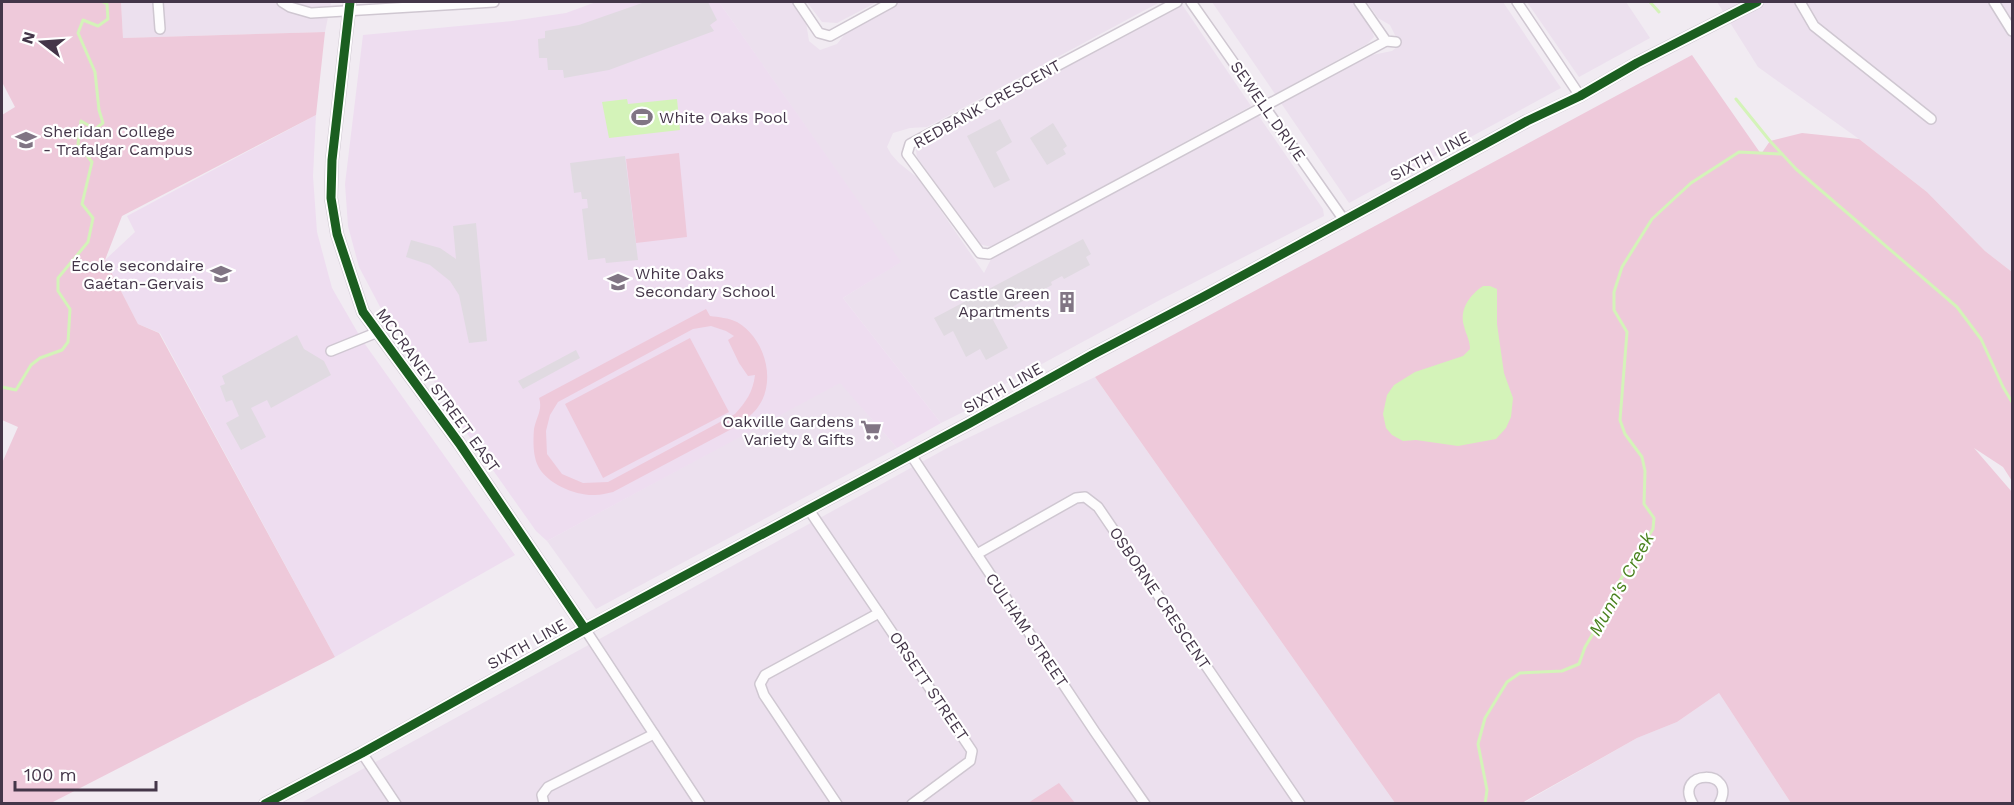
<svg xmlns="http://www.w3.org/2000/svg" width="2014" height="805" font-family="'Work Sans',sans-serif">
<rect width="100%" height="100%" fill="#f1ebf2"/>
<g fill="#ece0ee">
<path d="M 121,2 L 331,2 L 325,32 L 123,38 Z"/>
<path d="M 719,2 L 793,2 L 806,22 L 809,41 L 820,50 L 837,44 L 849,29 L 900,2 L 1160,2 L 927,127 L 910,128 L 893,133 L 887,147 L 891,154 L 899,163 L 919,179 L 984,273 L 991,259 L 1258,115 L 1323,209 L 1324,216 L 1160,300 L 994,390 L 971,408 L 941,423 L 843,298 L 900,262 Z"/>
<path d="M 807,2 L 877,2 L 837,23 L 822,22 Z"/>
<path d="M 1212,2 L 1353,2 L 1371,28 L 1374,37 L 1367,44 L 1275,94 Z"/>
<path d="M 1367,2 L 1503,2 L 1561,88 L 1349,203 L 1281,103 L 1367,56 L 1392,51 L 1397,47 L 1398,41 L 1390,25 L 1378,18 Z"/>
<path d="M 1527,2 L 1626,2 L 1650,38 L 1579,77 Z"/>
<path d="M 1717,2 L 2012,2 L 2012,272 L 1985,251 L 1927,192 L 1859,139 L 1758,67 Z"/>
<path d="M 1181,3 L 1251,106 L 991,247 L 979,244 L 917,157 L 916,150 L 920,143 Z"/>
<path d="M 1095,377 L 1395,803 L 299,804 L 949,447 Z"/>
<path d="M 840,382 L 897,448 L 596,609 L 547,541 Z"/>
<path d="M 1719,693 L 1791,803 L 1522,804 L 1637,738 L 1677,722 Z"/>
</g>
<g fill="#eeddf0">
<path d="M 596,2 L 719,2 L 901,262 L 843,298 L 941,423 L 897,448 L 840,383 L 547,541 L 536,531 L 454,415 L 431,376 L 387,320 L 359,267 L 348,226 L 345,184 L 363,35 L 512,21 L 566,13 Z"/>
<path d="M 316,115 L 313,176 L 317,232 L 332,288 L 362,340 L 515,555 L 335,657 L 160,333 L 138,324 L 105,260 L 135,232 L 127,216 Z"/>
</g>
<g fill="#eec9da" fill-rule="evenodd">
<path d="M 2,2 L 121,2 L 123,38 L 325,32 L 316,115 L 122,216 L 105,260 L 138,324 L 159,333 L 335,657 L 51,803 L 2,804 L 2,463 L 18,427 L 2,420 L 2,115 L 15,107 L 2,82 Z"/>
<path d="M 1692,55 L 1761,154 L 1770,141 L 1802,133 L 1859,139 L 1927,192 L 1985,251 L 2012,272 L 2012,481 L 2003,467 L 1974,448 L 2012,492 L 2012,803 L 1791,803 L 1719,693 L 1677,722 L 1637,738 L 1522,803 L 1395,803 L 1095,377 Z"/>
<path d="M 679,153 L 687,237 L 636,243 L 626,159 Z"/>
<path d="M 706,309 L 710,316 C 718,317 729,318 737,322 C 765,338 777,381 758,407 C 754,413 747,418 741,424 L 613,492 C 607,493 601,495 595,495 C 576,496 547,484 538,466 C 533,456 533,441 534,429 C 536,418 543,409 539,398 ZM 711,326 L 726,331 L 734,336 L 728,340 L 739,363 L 748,376 L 755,375 C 753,392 746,402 735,414 L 608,482 L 583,483 L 562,474 L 547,454 L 546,431 L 550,415 L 558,402 L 693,329 Z"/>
<path d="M 690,338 L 729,412 L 603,478 L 565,404 Z"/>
<path d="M 1059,783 L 1075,803 L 1028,803 Z"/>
</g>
<g fill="#e0dae1">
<path d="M 645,2 L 708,2 L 717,20 L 710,25 L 714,31 L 609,70 L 564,78 L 563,70 L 548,70 L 547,58 L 539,58 L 538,39 L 545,38 L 545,31 L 579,25 Z"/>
<path d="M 1000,119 L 1012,142 L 996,152 L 1010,180 L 994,188 L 967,136 Z"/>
<path d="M 1053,123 L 1067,146 L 1063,149 L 1066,154 L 1047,165 L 1030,138 Z"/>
<path d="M 625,156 L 638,260 L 606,263 L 605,258 L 588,260 L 582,209 L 588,208 L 587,199 L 582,199 L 581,192 L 574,193 L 570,163 Z"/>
<path d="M 476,223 L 487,341 L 469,343 L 459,295 L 450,281 L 430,265 L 406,257 L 411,240 L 440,248 L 456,259 L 453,226 Z"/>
<path d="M 1083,239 L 1091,254 L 1086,257 L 1090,265 L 1064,279 L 1062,276 L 1051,282 L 1052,285 L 992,318 L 1008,348 L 986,360 L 980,349 L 966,357 L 953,331 L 944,336 L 934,318 Z"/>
<path d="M 297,335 L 304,349 L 324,361 L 331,375 L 271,408 L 267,400 L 251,408 L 266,437 L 241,450 L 226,423 L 239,416 L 232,400 L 226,402 L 220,386 L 225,384 L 222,376 Z"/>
<path d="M 576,350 L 580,358 L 523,389 L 518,381 Z"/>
</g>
<g fill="#d4f3b9">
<path d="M 627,99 L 628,104 L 677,99 L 680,130 L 609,138 L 602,102 Z"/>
<path d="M 1483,286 L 1490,286 L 1497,289 L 1497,324 L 1504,373 L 1513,398 L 1511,417 L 1506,428 L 1496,439 L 1458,446 L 1416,440 L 1403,441 L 1392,435 L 1386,428 L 1383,414 L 1387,395 L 1394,385 L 1415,372 L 1463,356 L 1470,349 C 1470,340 1466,335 1464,326 C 1459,309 1470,295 1483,286 Z"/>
</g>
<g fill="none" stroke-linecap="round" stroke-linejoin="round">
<g stroke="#d4f3b9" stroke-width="3">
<path d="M 1650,2 L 1659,12"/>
<path d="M 1736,99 L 1770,141 L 1796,169 L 1957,307 L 1981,339 L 2003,387 L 2012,402"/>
<path d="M 2,387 L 16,390 L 31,365 L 40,358 L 62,350 L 68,342 L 70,309 L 58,291 L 58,278 L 88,242 L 93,218 L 82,204 L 92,162 L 78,144 L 81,121 L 95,129 L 103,123 L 99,110 L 95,72 L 78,33 L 83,20 L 98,26 L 108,19 L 107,4 L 103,2"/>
<path d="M 1485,804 L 1487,790 L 1478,744 L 1485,718 L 1507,682 L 1520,673 L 1562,671 L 1579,664 L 1585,647 L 1609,607 L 1619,582 L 1653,529 L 1654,518 L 1644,504 L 1645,471 L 1642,457 L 1625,434 L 1620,420 L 1627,332 L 1614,310 L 1614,292 L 1622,267 L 1652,219 L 1691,183 L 1739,152 L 1782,154"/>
</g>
<defs>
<g id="minor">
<path d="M 158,2 L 160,29"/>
<path d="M 282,2 L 290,7 L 311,13 L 494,2"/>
<path d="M 798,2 L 819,33 L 830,36 L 892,2"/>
<path d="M 1177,2 L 910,144 L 907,154 L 980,253 L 989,254 L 1386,41"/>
<path d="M 1191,2 L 1344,220"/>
<path d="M 1359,2 L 1386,41 L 1396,42"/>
<path d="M 1517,2 L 1580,96"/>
<path d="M 1800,2 L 1814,26 L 1931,119"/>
<path d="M 1994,2 L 2012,31"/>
<path d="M 331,351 L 378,332"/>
<path d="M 911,455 L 1095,732 L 1145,804"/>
<path d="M 809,510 L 879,613 L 765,675 L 760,684 L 764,695 L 837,804"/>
<path d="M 977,554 L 1076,498 L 1085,497 L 1098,507 L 1300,804"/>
<path d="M 879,613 L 972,751 L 970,761 L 912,804"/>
<path d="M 585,629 L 700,804"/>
<path d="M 362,753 L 396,804"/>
<path d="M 544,804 L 542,795 L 548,787 L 654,734"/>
<path d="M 1693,804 C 1672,769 1739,768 1719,804"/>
</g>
<g id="tertiary">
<path d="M 350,2 L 332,160 L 331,198 L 337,234 L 363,312 L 459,443 L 585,629"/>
<path d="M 265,804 L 362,753 L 585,629 L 970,423 L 1092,355 L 1203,297 L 1527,121 L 1580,96 L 1637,63 L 1757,2"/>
</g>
</defs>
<use href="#minor" stroke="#cfc7d1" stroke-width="12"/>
<use href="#tertiary" stroke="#cfc7d1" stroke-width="14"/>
<use href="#minor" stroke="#fdfcfd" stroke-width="9"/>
<use href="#tertiary" stroke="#fdfcfd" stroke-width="10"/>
<defs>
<g id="cycleway">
<path d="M 350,2 L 332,160 L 331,198 L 337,234 L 363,312 L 459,443 L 585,629"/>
<path d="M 265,804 L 362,753 L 585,629 L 970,423 L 1092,355 L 1203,297 L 1527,121 L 1580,96 L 1637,63 L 1757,2"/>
</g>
</defs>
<use href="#cycleway" stroke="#fff" stroke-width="13"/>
<use href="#cycleway" stroke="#1b5e20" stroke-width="9"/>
</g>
<defs>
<symbol id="stadium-bare" viewBox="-9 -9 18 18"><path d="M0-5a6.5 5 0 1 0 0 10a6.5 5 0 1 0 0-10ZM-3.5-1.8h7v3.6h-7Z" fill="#817584" stroke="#fff" stroke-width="2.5" paint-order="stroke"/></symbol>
<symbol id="university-bare" viewBox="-9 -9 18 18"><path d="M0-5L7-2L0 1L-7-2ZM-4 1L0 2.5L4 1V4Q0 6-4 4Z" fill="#817584" stroke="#fff" stroke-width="2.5" paint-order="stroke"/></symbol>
<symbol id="school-bare" viewBox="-9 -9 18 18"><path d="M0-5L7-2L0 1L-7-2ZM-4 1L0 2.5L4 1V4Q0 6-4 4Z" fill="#817584" stroke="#fff" stroke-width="2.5" paint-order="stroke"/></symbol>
<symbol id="building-bare" viewBox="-9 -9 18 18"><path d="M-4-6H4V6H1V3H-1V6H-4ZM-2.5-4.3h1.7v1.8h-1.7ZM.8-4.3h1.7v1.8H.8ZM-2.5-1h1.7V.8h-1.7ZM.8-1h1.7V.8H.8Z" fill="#817584" stroke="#fff" stroke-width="2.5" paint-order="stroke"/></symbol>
<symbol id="supermarket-bare" viewBox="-9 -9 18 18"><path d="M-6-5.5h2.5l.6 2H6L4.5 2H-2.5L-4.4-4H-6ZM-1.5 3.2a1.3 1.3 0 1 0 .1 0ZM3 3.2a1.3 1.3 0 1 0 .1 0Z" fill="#817584" stroke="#fff" stroke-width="2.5" paint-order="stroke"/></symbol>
</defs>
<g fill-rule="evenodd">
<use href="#stadium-bare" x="627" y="102" width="30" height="30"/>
<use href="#university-bare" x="11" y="125" width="30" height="30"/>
<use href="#school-bare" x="206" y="259" width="30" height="30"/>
<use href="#school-bare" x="603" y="267" width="30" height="30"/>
<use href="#building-bare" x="1052" y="287" width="30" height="30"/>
<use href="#supermarket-bare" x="856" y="415" width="30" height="30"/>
</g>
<g text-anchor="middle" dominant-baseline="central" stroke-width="4.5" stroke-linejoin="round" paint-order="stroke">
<g font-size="16" fill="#443649" stroke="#fff">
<text transform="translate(987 104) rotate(-29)">REDBANK CRESCENT</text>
<text transform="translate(1268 111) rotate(55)">SEWELL DRIVE</text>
<text transform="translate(1430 156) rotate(-28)">SIXTH LINE</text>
<text transform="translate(1003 388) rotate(-29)">SIXTH LINE</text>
<text transform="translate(438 390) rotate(54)">MCCRANEY STREET EAST</text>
<text transform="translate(1160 598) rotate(56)">OSBORNE CRESCENT</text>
<text transform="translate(1027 630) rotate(56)">CULHAM STREET</text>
<text transform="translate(527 644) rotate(-29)">SIXTH LINE</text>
<text transform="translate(929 686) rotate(56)">ORSETT STREET</text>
</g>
<g font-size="16" fill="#443649" stroke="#fff" text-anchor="start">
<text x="659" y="117">White Oaks Pool</text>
<text x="43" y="131">Sheridan College<tspan x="43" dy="18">- Trafalgar Campus</tspan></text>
<text x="204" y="265" text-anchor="end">École secondaire<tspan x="204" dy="18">Gaétan-Gervais</tspan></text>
<text x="635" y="273">White Oaks<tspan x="635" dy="18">Secondary School</tspan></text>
<text x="1050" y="293" text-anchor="end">Castle Green<tspan x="1050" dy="18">Apartments</tspan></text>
<text x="854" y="421" text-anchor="end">Oakville Gardens<tspan x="854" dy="18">Variety &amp; Gifts</tspan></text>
</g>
<g font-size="18" font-style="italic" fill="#4a821e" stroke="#fff">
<text transform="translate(1621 584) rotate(-61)">Munn's Creek</text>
</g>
</g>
<rect width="2014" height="805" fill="none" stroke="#443649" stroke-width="6"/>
<g transform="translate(42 42) rotate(287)" stroke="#ffffff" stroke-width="4.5" paint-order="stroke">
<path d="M0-4.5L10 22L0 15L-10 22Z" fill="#443649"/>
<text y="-9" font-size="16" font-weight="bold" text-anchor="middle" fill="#443649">N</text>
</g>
<path d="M15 781v9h141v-9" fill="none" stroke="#443649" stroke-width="3"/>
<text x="24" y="781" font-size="18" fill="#443649" stroke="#ffffff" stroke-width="4.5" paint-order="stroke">100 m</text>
</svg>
